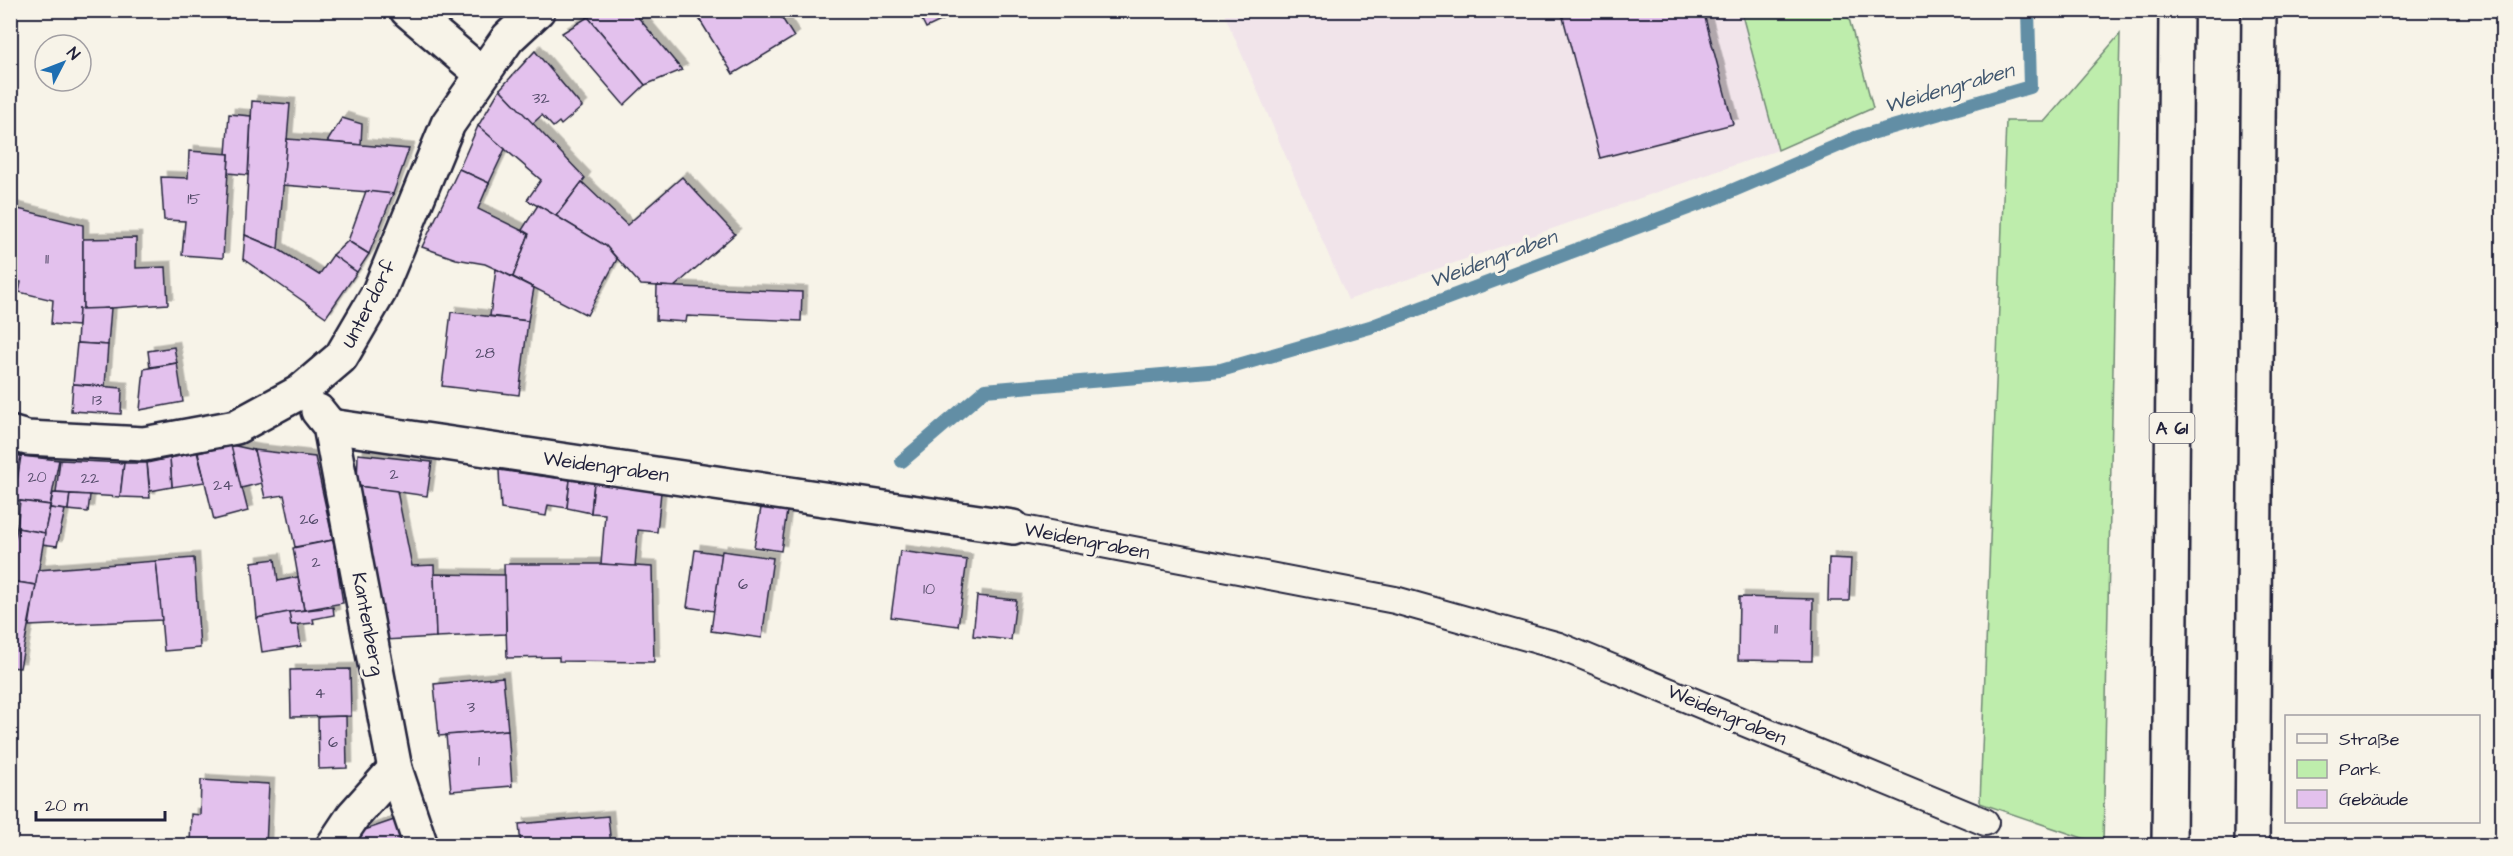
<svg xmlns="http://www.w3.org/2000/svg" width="2513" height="856" font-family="'Architects Daughter',sans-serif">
<defs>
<filter id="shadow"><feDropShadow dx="5.5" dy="-5.5" stdDeviation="0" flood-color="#0004"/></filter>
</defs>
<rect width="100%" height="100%" fill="#f7f3e8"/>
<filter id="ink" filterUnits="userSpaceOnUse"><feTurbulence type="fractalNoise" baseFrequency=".0167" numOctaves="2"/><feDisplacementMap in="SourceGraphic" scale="12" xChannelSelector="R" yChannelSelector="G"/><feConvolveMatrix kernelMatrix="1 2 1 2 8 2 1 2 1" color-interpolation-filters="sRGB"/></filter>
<g filter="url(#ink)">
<path fill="#f1e4ea" d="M 1223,11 L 1741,11 L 1778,150 L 1348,300 Z"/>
<g fill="#beedac" stroke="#708874" stroke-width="1.5">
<path d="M 1741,11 L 1847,11 L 1873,108 L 1778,150 Z"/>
<path d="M 2120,34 L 2103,845 L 1980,803 L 2006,121 L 2045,121 Z"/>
</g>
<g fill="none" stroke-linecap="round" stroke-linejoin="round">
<path stroke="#628ea5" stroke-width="14" d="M 902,461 L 985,390 L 1221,370 L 1370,327 L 1715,198 L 1858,137 L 2030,87 L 2028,10"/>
</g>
<g fill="#e3c1ed" stroke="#22223b" stroke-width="1.5" filter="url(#shadow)">
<path d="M 602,10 L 632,10 L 682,70 L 645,85 L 588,17 Z"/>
<path d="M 697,10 L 777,10 L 794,37 L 733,74 L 695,12 Z"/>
<path d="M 917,10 L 964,10 L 926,28 Z"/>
<path d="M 1561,10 L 1703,10 L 1733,124 L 1600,158 Z"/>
<path d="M 588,17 L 645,85 L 624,105 L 562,33 Z"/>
<path d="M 535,51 L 582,107 L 561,125 L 559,122 L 553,127 L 542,115 L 532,124 L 500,89 Z"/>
<path d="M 500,89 L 585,178 L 556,216 L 527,200 L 541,180 L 478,126 Z"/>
<path d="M 252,101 L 290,104 L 278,249 L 245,235 Z"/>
<path d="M 229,114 L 251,116 L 248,175 L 228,173 L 229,154 L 226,154 Z"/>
<path d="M 342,118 L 362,124 L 361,145 L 327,142 Z"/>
<path d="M 478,126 L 505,149 L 489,183 L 459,169 Z"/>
<path d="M 287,139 L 327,142 L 409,149 L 393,194 L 283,185 Z"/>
<path d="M 189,151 L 229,154 L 223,258 L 182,255 L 185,221 L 164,220 L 161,177 L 188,178 Z"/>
<path d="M 459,169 L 489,183 L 478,209 L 529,234 L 513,277 L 485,264 L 456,259 L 422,247 Z"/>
<path d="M 682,177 L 735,234 L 674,287 L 641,285 L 606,246 L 556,216 L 582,182 L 627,225 Z"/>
<path d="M 366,191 L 393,194 L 369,254 L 348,241 Z"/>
<path d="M 538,205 L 606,246 L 617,259 L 587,315 L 513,277 L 529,234 L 522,230 Z"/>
<path d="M 10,207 L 83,225 L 83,310 L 79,309 L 78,326 L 51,324 L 53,300 L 19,292 L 21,282 L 10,280 Z"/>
<path d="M 245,235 L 278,249 L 319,275 L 333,255 L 357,272 L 326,317 L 243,259 Z"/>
<path d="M 136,238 L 136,268 L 166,267 L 168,304 L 83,310 L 83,239 Z"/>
<path d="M 348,241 L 369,254 L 357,272 L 333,255 Z"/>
<path d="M 496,269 L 534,288 L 528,321 L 490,316 Z"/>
<path d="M 657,286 L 802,292 L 801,321 L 687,316 L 686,322 L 656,320 Z"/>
<path d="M 111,308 L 108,345 L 77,343 L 79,309 Z"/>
<path d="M 451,312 L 528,321 L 519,395 L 442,386 Z"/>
<path d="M 77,343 L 108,345 L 105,386 L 73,384 Z"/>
<path d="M 174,347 L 177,363 L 150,367 L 148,351 Z"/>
<path d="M 177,363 L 183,402 L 140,410 L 144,369 Z"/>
<path d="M 73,384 L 122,388 L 121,414 L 71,411 Z"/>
<path d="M 231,445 L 248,511 L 214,520 L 198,453 Z"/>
<path d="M 231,445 L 254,450 L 262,483 L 241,488 Z"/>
<path d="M 254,450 L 315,457 L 333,540 L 295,547 L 284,495 L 265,498 Z"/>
<path d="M 197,452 L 205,482 L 172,487 L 170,458 Z"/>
<path d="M 358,454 L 432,462 L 427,496 L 357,486 Z"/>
<path d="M 10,455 L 21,456 L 14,500 L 10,499 Z"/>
<path d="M 21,456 L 59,460 L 50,505 L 14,500 Z"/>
<path d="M 170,458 L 172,487 L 150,491 L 147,463 Z"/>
<path d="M 60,460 L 124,463 L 120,497 L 56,493 Z"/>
<path d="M 124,463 L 147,463 L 150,498 L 120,497 Z"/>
<path d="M 499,470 L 570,480 L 567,508 L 548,505 L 546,516 L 501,509 Z"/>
<path d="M 570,480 L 594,483 L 591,513 L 567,508 Z"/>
<path d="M 594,483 L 661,492 L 657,532 L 638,530 L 635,567 L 601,564 L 605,514 L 591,513 Z"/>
<path d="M 357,486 L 397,491 L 412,566 L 434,565 L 436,637 L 385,640 Z"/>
<path d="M 53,493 L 70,494 L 68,510 L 50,508 Z"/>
<path d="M 70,494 L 90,495 L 88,512 L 68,510 Z"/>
<path d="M 20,501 L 50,505 L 45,533 L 17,528 Z"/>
<path d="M 50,508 L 65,510 L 57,546 L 42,544 Z"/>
<path d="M 761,508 L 787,511 L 781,551 L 754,547 Z"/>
<path d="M 17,528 L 45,533 L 36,585 L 10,581 L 10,561 Z"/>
<path d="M 333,540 L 343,603 L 304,610 L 293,548 Z"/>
<path d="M 695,550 L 722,554 L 714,611 L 687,607 Z"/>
<path d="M 722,551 L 773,558 L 762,638 L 711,631 Z"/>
<path d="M 900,551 L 967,560 L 958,626 L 891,617 Z"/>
<path d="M 194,558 L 200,648 L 164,651 L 156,561 Z"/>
<path d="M 1829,558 L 1851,559 L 1849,601 L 1828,601 Z"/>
<path d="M 275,559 L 278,581 L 298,577 L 304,610 L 257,618 L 252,562 Z"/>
<path d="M 156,561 L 162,620 L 29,626 L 38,570 Z"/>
<path d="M 504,564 L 601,564 L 652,567 L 654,662 L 559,661 L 559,657 L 507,658 Z"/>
<path d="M 434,574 L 505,575 L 506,634 L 436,637 Z"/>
<path d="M 10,581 L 36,585 L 20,668 L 10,667 Z"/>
<path d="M 977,596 L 1016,600 L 1011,640 L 973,636 Z"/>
<path d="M 1739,597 L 1813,599 L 1812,661 L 1738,660 Z"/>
<path d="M 333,607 L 334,615 L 313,619 L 314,623 L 291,625 L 289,612 Z"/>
<path d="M 289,612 L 291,625 L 298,625 L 301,646 L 262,652 L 257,618 Z"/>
<path d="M 350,669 L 351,716 L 291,717 L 290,670 Z"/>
<path d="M 503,677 L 508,730 L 439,736 L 434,684 Z"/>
<path d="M 346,716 L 347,768 L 319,769 L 318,717 Z"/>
<path d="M 508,730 L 512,786 L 451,791 L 446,735 Z"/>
<path d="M 201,780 L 269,784 L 266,846 L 190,846 L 191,814 L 200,815 Z"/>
<path d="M 608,816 L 611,846 L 521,846 L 519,824 Z"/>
<path d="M 397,819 L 406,846 L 360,846 L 356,833 Z"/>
</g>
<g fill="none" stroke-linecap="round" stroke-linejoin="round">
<defs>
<path id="lane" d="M 1013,527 L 1395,600 L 1559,646 L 1985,822"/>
<g id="street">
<path d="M 407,10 L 482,74"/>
<path d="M 318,411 L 330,426 L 395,769 L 421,846"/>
<path d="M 330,426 L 1013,527"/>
<path d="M 10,433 L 27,438 L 144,444 L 236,427 L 300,392 L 341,357 L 379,292 L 448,124 L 508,38 L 538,10"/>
<path d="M 333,846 L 353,816 L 395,769"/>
</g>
<g id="highway">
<path d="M 2169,846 L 2176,10"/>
<path d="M 2252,846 L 2259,10"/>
</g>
</defs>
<use href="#lane" stroke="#22223b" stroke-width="30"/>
<use href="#street" stroke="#22223b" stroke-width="38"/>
<use href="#highway" stroke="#22223b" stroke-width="38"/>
<use href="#lane" stroke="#f7f3e8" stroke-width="26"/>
<use href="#street" stroke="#f7f3e8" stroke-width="33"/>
<use href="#highway" stroke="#f7f3e8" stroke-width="33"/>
</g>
</g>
<g text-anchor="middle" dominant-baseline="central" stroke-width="6" stroke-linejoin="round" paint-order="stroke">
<g font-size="16" fill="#524a68">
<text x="541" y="98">32</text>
<text x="194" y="199">15</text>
<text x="47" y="259">11</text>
<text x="485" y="353">28</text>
<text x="97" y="400">13</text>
<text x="394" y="474">2</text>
<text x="37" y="477">20</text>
<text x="90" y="478">22</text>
<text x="223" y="485">24</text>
<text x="309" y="519">26</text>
<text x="316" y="562">2</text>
<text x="743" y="584">6</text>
<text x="929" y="589">10</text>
<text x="1776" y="629">11</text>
<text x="320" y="693">4</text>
<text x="471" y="707">3</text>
<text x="333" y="742">6</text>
<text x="479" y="761">1</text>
</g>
<rect fill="#f7f3e8" stroke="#62616f" stroke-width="1.5" x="2149.5" y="413" width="45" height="30" rx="4.5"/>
<g font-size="18" font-weight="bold" fill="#22223b">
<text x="2172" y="428">A 61</text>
</g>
<g font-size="20" fill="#22223b" stroke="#f7f3e8">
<text transform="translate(369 304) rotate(-63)">Unterdorf</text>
<text transform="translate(606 467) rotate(8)">Weidengraben</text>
<text transform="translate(1087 541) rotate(11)">Weidengraben</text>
<text transform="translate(368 624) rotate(79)">Kantenberg</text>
<text transform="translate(1727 715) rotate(23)">Weidengraben</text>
</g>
<g font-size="21" font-style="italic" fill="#425870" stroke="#f7f3e8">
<text transform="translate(1949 88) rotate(-16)">Weidengraben</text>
<text transform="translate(1493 259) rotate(-20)">Weidengraben</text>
</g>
</g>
<rect width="2513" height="856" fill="none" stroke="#f7f3e8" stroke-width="36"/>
<rect x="18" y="18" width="2477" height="820" fill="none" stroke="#22223b" stroke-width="2" filter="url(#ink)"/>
<rect x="2285" y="715" width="195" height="108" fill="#f7f3e8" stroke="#a29fa3" stroke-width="1.5"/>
<rect x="2297" y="734" width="30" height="9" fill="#f7f3e8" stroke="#a29fa3" stroke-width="1.5"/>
<text x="2339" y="745" font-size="18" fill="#22223b">Straße</text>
<rect x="2297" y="760" width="30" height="18" fill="#beedac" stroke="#a29fa3" stroke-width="1.5"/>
<text x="2339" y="775" font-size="18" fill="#22223b">Park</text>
<rect x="2297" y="790" width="30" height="18" fill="#e3c1ed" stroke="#a29fa3" stroke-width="1.5"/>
<text x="2339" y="805" font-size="18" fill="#22223b">Gebäude</text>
<g transform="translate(63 63) rotate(48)"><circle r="28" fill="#f7f3e8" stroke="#a29fa3" stroke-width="1.5"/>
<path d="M0-4.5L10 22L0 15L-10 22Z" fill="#1f6fb2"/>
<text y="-9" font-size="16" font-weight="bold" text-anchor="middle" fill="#22223b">N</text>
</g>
<path d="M36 811v9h129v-9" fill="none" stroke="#22223b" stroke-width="3"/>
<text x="45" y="811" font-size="18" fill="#22223b" stroke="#f7f3e8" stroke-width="4.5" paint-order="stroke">20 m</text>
</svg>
